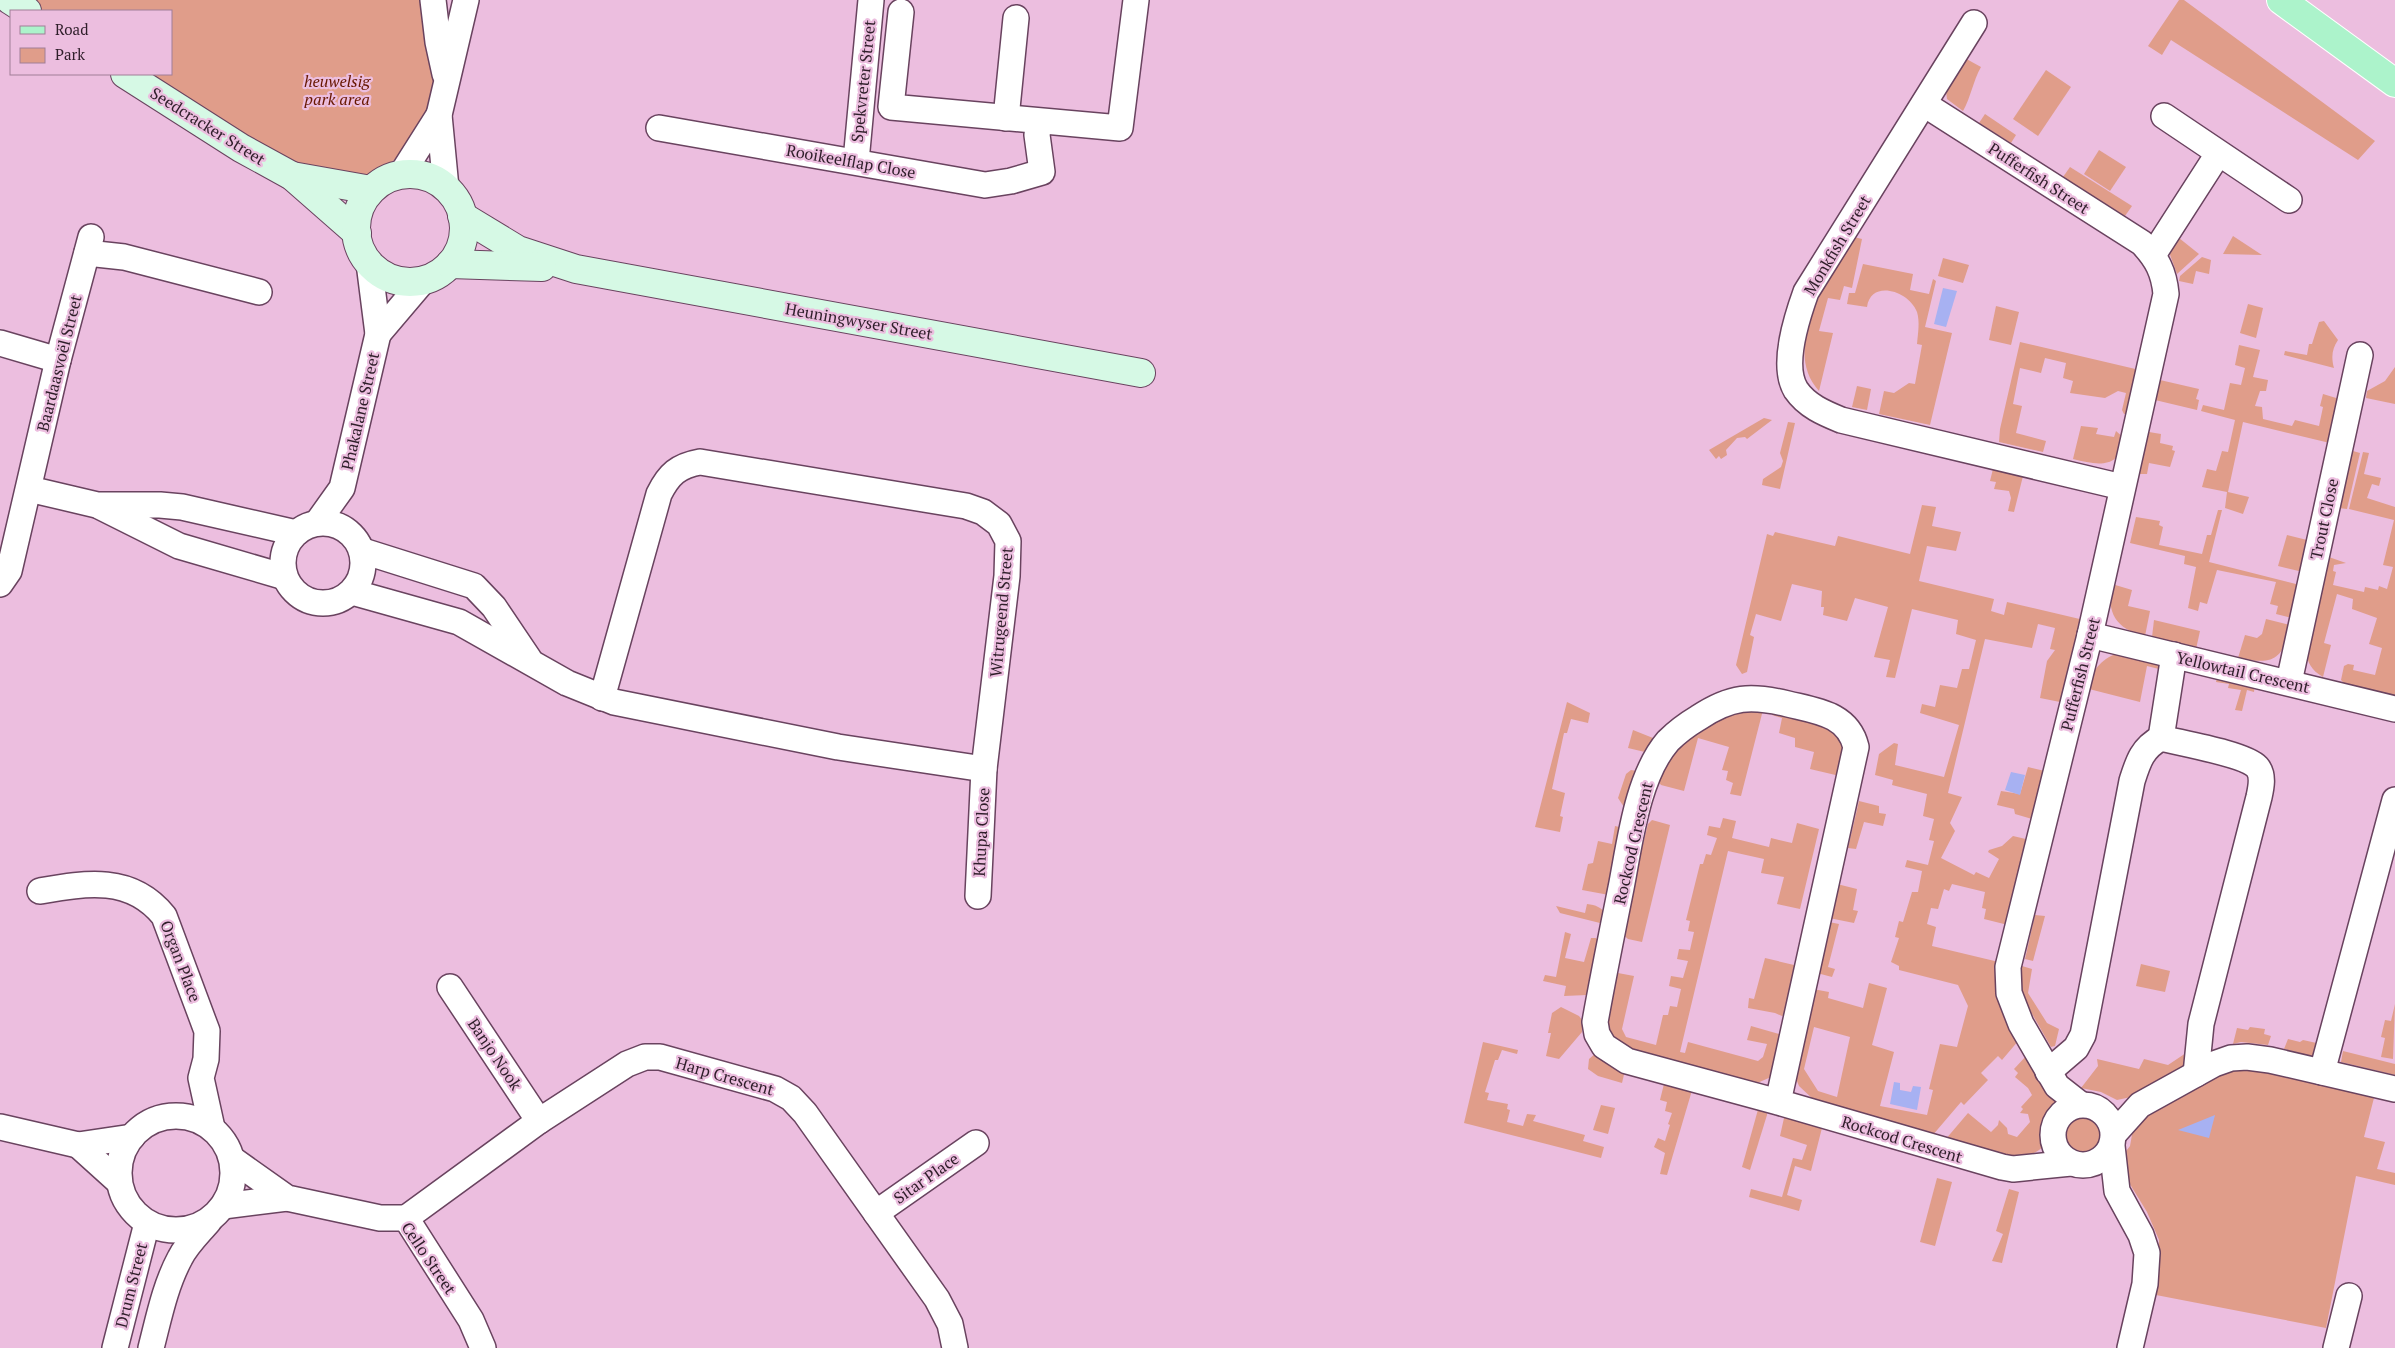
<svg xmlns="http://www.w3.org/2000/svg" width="2395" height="1348" font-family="'PT Serif',serif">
<rect width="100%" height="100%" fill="#ecbedf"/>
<g fill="#e09d8a" fill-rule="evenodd">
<path d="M 12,0 L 435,0 L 439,115 L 365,189 L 309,179 L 135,74 L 171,74 L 171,11 L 31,11 Z"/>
<path d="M 2179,0 L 2184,0 L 2375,141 L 2358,160 L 2171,40 L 2162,55 L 2148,46 Z"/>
<path d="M 1961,56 L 1981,67 C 1973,81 1971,97 1963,111 L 1947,99 L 1946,91 Z"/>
<path d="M 2046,70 L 2071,87 L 2038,136 L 2013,119 Z"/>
<path d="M 1985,114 L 2016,135 L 2011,143 L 1979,123 Z"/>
<path d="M 2099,150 L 2126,167 L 2110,191 L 2084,174 Z"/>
<path d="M 2070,167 L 2132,206 L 2125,216 L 2063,177 Z"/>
<path d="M 2233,236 L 2262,255 L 2223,254 Z"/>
<path d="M 1854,237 L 1862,239 L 1852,288 L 1844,286 L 1840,300 L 1828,298 L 1819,331 L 1833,333 L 1819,391 C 1780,349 1829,275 1854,237 Z"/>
<path d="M 2179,238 L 2199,254 L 2177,274 L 2169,252 Z"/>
<path d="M 2202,257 L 2211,260 L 2209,274 L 2196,271 L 2193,284 L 2179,281 L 2180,276 Z"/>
<path d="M 1943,258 L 1969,265 L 1963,283 L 1938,276 Z"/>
<path d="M 1863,264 L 1913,274 L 1910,290 L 1929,294 L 1933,279 L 1936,281 L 1925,327 L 1952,333 L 1930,425 L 1879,414 L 1884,391 L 1894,393 L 1909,383 L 1915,384 L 1922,345 L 1917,344 C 1918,333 1920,322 1917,312 C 1909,291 1871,279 1867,307 L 1847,304 L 1849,293 L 1855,293 Z"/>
<path d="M 2248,304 L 2263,308 L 2256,338 L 2240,333 Z"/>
<path d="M 1996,306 L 2019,312 L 2011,345 L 1989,340 Z"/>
<path d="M 2324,321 L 2338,340 C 2332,349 2331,357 2334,368 L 2284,355 L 2285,351 L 2307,355 L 2309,344 L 2312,344 L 2319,322 Z"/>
<path d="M 2020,342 L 2144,371 L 2129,414 L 2124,414 L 2122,410 L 2126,393 L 2118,391 L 2105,398 L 2070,393 L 2073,381 L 2063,378 L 2066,363 L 2045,358 L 2041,373 L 2020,368 L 2013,404 L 2022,406 L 2016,433 L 2046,441 L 2043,452 L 1999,442 L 2000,429 Z"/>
<path d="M 2239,345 L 2260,350 L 2253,377 L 2268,380 L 2266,391 L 2260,391 L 2255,406 L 2262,407 L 2263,419 L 2292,426 L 2295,420 L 2319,426 L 2323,407 L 2320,406 L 2323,394 L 2346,401 L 2334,444 L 2243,422 L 2228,492 L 2249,497 L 2243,514 L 2225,508 L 2227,492 L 2202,487 L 2207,469 L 2216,471 L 2222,451 L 2228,452 L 2235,420 L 2201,411 L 2203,405 L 2224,410 L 2230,383 L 2241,385 L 2245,368 L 2235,365 Z"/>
<path d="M 2395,367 L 2395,404 L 2366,398 L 2367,391 L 2385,381 Z"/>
<path d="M 2160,380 L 2199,389 L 2196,399 L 2199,400 L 2197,410 L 2155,400 Z"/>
<path d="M 1857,386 L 1871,389 L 1867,410 L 1852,407 Z"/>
<path d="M 1764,418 L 1772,420 L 1747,439 L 1745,437 L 1737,438 L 1726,450 L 1727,455 L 1721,459 L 1719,456 L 1716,459 L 1709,450 Z"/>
<path d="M 1788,422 L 1795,423 L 1780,489 L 1762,485 L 1763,479 L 1781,467 L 1783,461 L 1780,453 Z"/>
<path d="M 2081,426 L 2098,428 L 2096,434 L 2114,437 L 2116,431 L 2125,439 C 2119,470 2097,465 2073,459 Z"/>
<path d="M 2149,432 L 2161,434 L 2160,443 L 2173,446 L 2172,450 L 2175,451 L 2170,467 L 2149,463 L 2147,474 L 2138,474 Z"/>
<path d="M 2353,451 L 2360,453 L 2347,509 L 2338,508 L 2351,453 Z"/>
<path d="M 2363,452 L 2369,453 L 2364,474 L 2381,478 L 2379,486 L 2372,484 L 2367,498 L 2395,507 L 2395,696 L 2344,683 L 2341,680 L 2344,666 L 2348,664 L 2354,665 L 2353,670 L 2375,675 L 2382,648 L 2369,644 L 2377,618 L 2352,609 L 2353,599 L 2337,594 L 2324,643 L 2331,645 L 2323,677 C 2311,670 2308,663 2305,650 L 2326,556 L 2346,563 L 2334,565 L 2333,571 L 2336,572 L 2333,585 L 2364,592 L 2365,587 L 2378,590 L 2379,586 L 2387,589 L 2393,567 L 2383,565 L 2394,520 L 2349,509 Z"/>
<path d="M 1995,461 L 2025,468 L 2014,512 L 2008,511 L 2011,498 L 2009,491 L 1994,489 L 1996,482 L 1990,481 Z"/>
<path d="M 1922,505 L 1936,507 L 1932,526 L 1961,532 L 1956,551 L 1927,546 L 1919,581 L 1994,599 L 1991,611 L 2004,615 L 2007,602 L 2084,620 L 2066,699 L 2060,702 L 2040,698 L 2047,661 L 2055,650 L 2050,649 L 2055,628 L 2038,624 L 2032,648 L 1985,639 L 1948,793 L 1962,797 L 1950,823 L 1955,831 L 1941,858 L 1974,875 L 1976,872 L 1989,878 L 1999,859 L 1988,852 L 1989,850 L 2002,846 L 2013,836 L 2030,840 L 2012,926 L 1984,919 L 1986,909 L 1982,908 L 1985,892 L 1952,884 L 1949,891 L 1944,889 L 1938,909 L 1931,908 L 1927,924 L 1936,927 L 1932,946 L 2003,963 L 2019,1040 L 2002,1060 L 1998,1056 L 1981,1073 L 1988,1080 L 1964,1105 L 1961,1102 L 1932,1136 L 1815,1101 L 1799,1086 L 1794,1074 L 1813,989 L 1829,992 L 1828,998 L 1863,1008 L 1869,983 L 1887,988 L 1872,1045 L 1894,1052 L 1880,1106 L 1927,1115 L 1933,1090 L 1929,1089 L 1940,1044 L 1957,1047 L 1968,1006 L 1958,985 L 1899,970 L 1899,966 L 1891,962 L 1899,938 L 1895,937 L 1899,921 L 1903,922 L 1912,892 L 1918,892 L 1922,871 L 1905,867 L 1907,860 L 1928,865 L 1934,841 L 1929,840 L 1934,819 L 1923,816 L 1927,794 L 1892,785 L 1893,780 L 1875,775 L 1879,754 L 1894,743 L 1898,744 L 1895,765 L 1944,777 L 1959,725 L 1920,713 L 1922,704 L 1935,707 L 1940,685 L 1957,688 L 1962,669 L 1969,669 L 1976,640 L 1956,634 L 1958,620 L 1912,609 L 1895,678 L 1886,677 L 1890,660 L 1874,657 L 1888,607 L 1855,598 L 1847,621 L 1823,615 L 1824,607 L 1821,607 L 1822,591 L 1792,584 L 1781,621 L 1756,614 L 1750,635 L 1754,637 L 1747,672 L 1742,674 L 1736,665 L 1767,534 L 1773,536 L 1775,532 L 1835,546 L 1838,536 L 1910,554 ZM 1814,1027 L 1850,1037 L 1837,1097 L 1818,1091 L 1804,1069 Z"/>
<path d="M 2218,510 L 2222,510 L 2209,562 L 2300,585 L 2292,618 L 2276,614 L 2278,606 L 2270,604 L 2276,582 L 2217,570 L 2207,604 L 2200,602 L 2198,611 L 2188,608 L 2196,567 L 2184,564 L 2185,556 L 2130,543 L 2136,517 L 2160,521 L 2159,525 L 2163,527 L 2159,545 L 2202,554 L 2207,535 L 2211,535 Z"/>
<path d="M 2287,535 L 2311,541 L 2303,572 L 2278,566 Z"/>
<path d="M 2112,584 L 2132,590 L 2128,606 L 2150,611 L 2145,636 C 2116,629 2106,613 2112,584 Z"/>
<path d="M 2266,619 L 2290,625 C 2283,661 2273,665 2238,658 L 2245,635 L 2257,638 L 2262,634 Z"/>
<path d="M 2154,620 L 2200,631 L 2196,649 L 2152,637 Z"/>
<path d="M 2122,652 L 2165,660 L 2167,671 L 2147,666 L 2140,702 L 2089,689 C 2091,669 2103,657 2122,652 Z"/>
<path d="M 2218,672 L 2255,681 L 2254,692 L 2247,690 L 2242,711 L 2235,710 L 2241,690 L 2228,688 L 2229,684 L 2216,682 Z"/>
<path d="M 1567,702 L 1590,713 L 1588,723 L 1571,719 L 1567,733 L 1564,733 L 1552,789 L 1565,793 L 1560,816 L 1563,817 L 1560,832 L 1535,827 Z"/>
<path d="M 1736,705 L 1764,706 L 1741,796 L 1730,794 L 1733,783 L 1726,780 L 1728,771 L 1722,770 L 1729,747 L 1698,738 L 1684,791 L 1661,785 L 1658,781 C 1674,740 1701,728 1736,705 Z"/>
<path d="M 1774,708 L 1825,718 L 1845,739 L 1844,777 L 1810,769 L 1814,752 L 1795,747 L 1795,738 L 1779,733 L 1782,718 L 1772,715 Z"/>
<path d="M 1633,730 L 1658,740 L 1649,753 L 1628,748 Z"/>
<path d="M 2028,767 L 2049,772 L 2032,819 L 2015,814 L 2014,809 L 1997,805 L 2001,791 L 2020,794 Z"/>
<path d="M 1631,770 L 1642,772 L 1628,809 L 1624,807 L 1618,798 L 1626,774 Z"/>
<path d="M 1859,801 L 1879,806 L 1879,813 L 1886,814 L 1883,826 L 1864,822 L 1856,849 L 1848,848 Z"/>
<path d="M 1723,818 L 1736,821 L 1732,838 L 1769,847 L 1771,838 L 1792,843 L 1797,823 L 1819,829 L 1800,909 L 1777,904 L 1784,877 L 1761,873 L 1764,859 L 1728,851 L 1680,1052 L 1685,1053 L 1688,1042 L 1758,1061 L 1763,1057 L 1767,1044 L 1747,1040 L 1751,1026 L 1779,1034 L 1782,1038 L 1771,1077 L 1755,1084 L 1626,1048 L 1607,1033 L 1603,1007 L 1611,975 L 1618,973 L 1634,976 L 1622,1029 L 1626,1037 L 1656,1045 L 1663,1015 L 1668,1015 L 1670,1006 L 1677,1007 L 1681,989 L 1669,986 L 1671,976 L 1683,978 L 1688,961 L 1677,959 L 1679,949 L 1690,950 L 1694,932 L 1688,931 L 1690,921 L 1686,920 L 1700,864 L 1703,864 L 1706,854 L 1711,855 L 1717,838 L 1707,835 L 1709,826 L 1720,828 Z"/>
<path d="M 1652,820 L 1670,825 L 1642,942 L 1628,939 L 1621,933 L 1648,824 Z"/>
<path d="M 1615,826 L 1627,829 L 1609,895 L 1582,890 L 1588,864 L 1593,863 L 1598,841 L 1612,844 Z"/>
<path d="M 1837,884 L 1857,889 L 1853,910 L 1858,911 L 1854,923 L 1829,918 Z"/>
<path d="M 1587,904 C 1596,905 1601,907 1607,915 L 1605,920 L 1600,923 L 1560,913 L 1556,906 L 1585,913 Z"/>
<path d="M 2035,915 L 2045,916 L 2033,961 L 2025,959 Z"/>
<path d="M 1829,922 L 1839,924 L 1828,967 L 1835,969 L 1832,977 L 1817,973 Z"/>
<path d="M 1565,932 L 1571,934 L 1565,958 L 1584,962 L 1591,938 L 1596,938 L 1600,945 L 1587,995 L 1564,996 L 1566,986 L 1543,981 L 1545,975 L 1556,977 Z"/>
<path d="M 1765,958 L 1794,965 L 1798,969 L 1788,1013 L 1782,1016 L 1775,1013 L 1748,1008 L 1749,998 L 1754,999 Z"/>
<path d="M 2141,964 L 2170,971 L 2165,992 L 2136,986 Z"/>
<path d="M 2022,966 L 2032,969 L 2028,993 L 2047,1023 L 2059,1029 L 2055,1046 L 2051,1047 L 2019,991 Z"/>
<path d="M 2395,1004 L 2393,1059 L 2381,1057 L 2385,1038 L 2381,1037 L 2385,1020 L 2391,1021 Z"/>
<path d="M 1561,1007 L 1579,1016 L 1582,1020 L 1582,1032 L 1559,1059 L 1546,1056 L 1551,1033 L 1548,1033 L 1552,1013 Z"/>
<path d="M 2250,1027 L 2265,1029 L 2264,1034 L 2271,1036 L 2268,1045 L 2241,1042 L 2233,1044 L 2237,1028 L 2248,1030 Z"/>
<path d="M 2288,1039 L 2300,1042 L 2303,1040 L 2321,1044 L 2315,1057 L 2284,1049 Z"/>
<path d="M 1483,1042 L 1518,1050 L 1517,1054 L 1502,1050 L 1498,1060 L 1495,1060 L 1485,1092 L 1489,1093 L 1487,1100 L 1508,1104 L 1507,1109 L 1510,1110 L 1507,1122 L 1523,1126 L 1527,1114 L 1536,1115 L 1533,1121 L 1585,1135 L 1583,1141 L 1604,1147 L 1601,1158 L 1464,1123 Z"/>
<path d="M 2189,1051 L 2187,1065 L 2131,1097 L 2117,1100 L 2101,1092 L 2081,1088 L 2098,1066 L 2097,1059 L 2139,1069 L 2144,1059 L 2168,1065 Z"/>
<path d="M 2343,1051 L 2395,1064 L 2395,1075 L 2341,1062 Z"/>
<path d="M 1596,1053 L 1626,1066 L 1622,1083 L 1598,1076 L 1588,1069 L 1589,1059 Z"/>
<path d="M 2027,1055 L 2057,1101 C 2054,1113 2051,1136 2044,1145 C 2026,1170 1969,1146 1945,1140 L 1968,1113 L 1991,1132 L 1998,1125 L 1999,1120 L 2007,1128 L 2008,1134 L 2017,1137 L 2030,1122 L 2028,1114 L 2020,1113 L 2023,1109 L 2021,1107 L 2032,1095 L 2028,1088 L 2015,1077 L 2018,1073 L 2014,1069 Z"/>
<path d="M 2240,1063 L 2376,1090 L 2364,1137 L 2385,1142 L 2377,1169 L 2395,1173 L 2395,1185 L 2356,1176 L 2326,1328 L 2156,1295 L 2159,1240 L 2147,1212 L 2120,1168 L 2123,1155 L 2130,1146 L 2133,1129 L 2137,1120 Z"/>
<path d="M 1665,1080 L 1693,1087 L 1667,1175 L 1660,1174 L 1665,1153 L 1654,1147 L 1658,1138 L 1665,1141 L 1670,1125 L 1668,1124 L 1672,1113 L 1665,1111 L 1667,1102 L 1660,1100 Z"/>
<path d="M 1601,1105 L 1615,1108 L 1608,1134 L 1593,1130 Z"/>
<path d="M 1759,1106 L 1766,1107 L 1767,1115 L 1750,1170 L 1742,1167 Z"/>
<path d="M 1788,1114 L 1823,1124 L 1811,1171 L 1795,1166 L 1787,1195 L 1802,1200 L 1799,1211 L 1749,1197 L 1751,1189 L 1782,1197 L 1793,1158 L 1802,1160 L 1807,1145 L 1780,1136 L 1784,1118 Z"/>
<circle cx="2083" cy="1137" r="21"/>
<path d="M 1937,1178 L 1952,1182 L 1935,1246 L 1920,1242 Z"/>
<path d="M 2009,1189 L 2019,1192 L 2002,1263 L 1992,1261 L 2003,1234 L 1996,1231 Z"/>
</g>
<g fill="#a7b1f2">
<path d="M 1943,288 L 1957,291 L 1946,327 L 1934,324 Z"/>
<path d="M 2011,772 L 2025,775 L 2020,795 L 2005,790 Z"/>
<path d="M 1894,1082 L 1900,1083 L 1900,1090 L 1911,1092 L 1913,1086 L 1921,1087 L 1917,1110 L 1890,1104 Z"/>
<path d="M 2215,1115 L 2209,1138 L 2178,1130 Z"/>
</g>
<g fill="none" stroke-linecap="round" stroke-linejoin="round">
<defs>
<g id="street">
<path d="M 433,0 L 438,42 L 445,74"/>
<path d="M 901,12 L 891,107 L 1120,128 L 1136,0"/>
<path d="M 1974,23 L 1806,292 C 1797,317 1781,366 1796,390 C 1807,406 1824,413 1841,420 L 2122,487"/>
<path d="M 1924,104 L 2142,243 C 2157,259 2164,272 2166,294 L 2090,635 L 2008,967 L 2009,993 L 2021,1024 L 2057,1086 L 2080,1104"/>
<path d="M 2164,116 L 2289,200"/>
<path d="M 1006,118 L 1016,18"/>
<path d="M 659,128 L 985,185 L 1011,181 L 1042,172 L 1037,135 L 1039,122"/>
<path d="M 856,161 L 871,0"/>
<path d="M 401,175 L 439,115"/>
<path d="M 446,188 L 439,115 L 466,0"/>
<path d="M 87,253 L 124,257 L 259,292"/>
<path d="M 2153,255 L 2218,154"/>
<path d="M 378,334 L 423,281"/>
<path d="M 0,343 L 58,360"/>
<path d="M 29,489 L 97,505 L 160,505 L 182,507 L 296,533"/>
<path d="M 101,507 L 179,546 L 285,577"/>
<circle cx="323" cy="563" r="40"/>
<path d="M 317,523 L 342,488 L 378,334 L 369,263"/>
<path d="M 363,551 L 474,586 L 494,607 L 529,659"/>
<path d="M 0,584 L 9,571 L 58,360 L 91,237"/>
<path d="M 352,592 L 459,622 L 567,683 L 614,702 L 838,747 L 984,769"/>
<path d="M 2090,635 L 2395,709"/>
<path d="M 2289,682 L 2360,355"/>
<path d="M 602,698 L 659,494 C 669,474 678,466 700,462 L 966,506 L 983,512 L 999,524 L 1008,541 L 1007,576 L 984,769 L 978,896"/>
<path d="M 2161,738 L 2174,655"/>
<path d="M 40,891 C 86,883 131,875 164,916 L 207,1031 L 206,1059 L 201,1078 L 212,1128"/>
<path d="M 450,987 L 539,1121"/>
<path d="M 2048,1072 L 2076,1048 L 2083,1035 L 2132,781 C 2138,762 2142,748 2161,738 C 2180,743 2245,754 2257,767 C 2264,775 2261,788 2259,797 L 2201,1024 L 2196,1074"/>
<path d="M 2322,1072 L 2395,800"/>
<path d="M 1778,1102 L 1856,747 C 1848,714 1817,711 1788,704 C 1751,695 1731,696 1698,718 C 1688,724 1677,732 1668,741 C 1637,777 1630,842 1621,888 C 1612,933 1603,977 1595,1022 L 1597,1034 L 1604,1046 L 1627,1061 L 1778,1102 L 2002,1167 L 2013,1169 L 2071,1163"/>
<circle cx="2083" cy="1135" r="30"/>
<circle cx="176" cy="1173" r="57"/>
<path d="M 0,1127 L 78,1145 L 132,1137"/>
<path d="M 2114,1134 L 2140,1105 L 2214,1064 L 2231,1058 L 2247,1057 L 2270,1060 L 2395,1089"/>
<path d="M 78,1145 L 119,1182"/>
<path d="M 2112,1146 L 2117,1191 L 2141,1235 L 2147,1253 L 2145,1284 L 2130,1348"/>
<path d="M 232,1159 L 287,1198 L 380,1218 L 406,1218"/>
<path d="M 223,1206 L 287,1198"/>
<path d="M 876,1213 L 976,1143"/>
<path d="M 406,1218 L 539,1121 L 627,1064 L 645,1057 L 660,1057 L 775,1089 L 791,1098 L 805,1113 L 937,1299 L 950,1324 L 955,1348"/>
<path d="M 406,1218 L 471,1320 L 483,1348"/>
<path d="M 115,1348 L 147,1223"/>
<path d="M 151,1348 C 159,1317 165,1286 180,1258 C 187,1244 199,1233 209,1221"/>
<path d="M 2336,1348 L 2349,1296"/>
</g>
<g id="secondary">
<path d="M 10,0 L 27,11"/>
<path d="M 125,74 L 241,148 L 292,176 L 357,233"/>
<circle cx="410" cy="228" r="54"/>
<path d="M 292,176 L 371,190"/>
<path d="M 462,216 L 518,250 L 576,269 L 1141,373"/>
<path d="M 450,264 L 542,267"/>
</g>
<path id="primary" d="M 2281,0 L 2395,83"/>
</defs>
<use href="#street" stroke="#69435f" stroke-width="28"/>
<use href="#secondary" stroke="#69435f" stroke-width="30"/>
<use href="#primary" stroke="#fff" stroke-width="30"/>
<use href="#street" stroke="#fff" stroke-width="25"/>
<use href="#secondary" stroke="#d6f9e5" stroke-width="28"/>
<use href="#primary" stroke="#acf3cb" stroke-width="28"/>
</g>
<g text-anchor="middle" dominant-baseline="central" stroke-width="4.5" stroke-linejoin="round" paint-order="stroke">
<g font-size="16" font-style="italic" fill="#671700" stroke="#ecbedf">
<text x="337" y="81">heuwelsig<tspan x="337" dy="18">park area</tspan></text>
</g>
<g font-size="16" fill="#2f1e2a" stroke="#ecbedf">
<text transform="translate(863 81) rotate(-84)">Spekvreter Street</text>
<text transform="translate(208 126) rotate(32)">Seedcracker Street</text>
<text transform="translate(851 161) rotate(10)">Rooikeelflap Close</text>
<text transform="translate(2039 178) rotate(33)">Pufferfish Street</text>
<text transform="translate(1837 245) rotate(-59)">Monkfish Street</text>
<text transform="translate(859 321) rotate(10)">Heuningwyser Street</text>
<text transform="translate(59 363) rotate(-76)">Baardaasvoël Street</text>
<text transform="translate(360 411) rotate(-77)">Phakalane Street</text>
<text transform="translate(2324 519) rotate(-78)">Trout Close</text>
<text transform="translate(1001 612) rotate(-85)">Witrugeend Street</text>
<text transform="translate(2243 672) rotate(13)">Yellowtail Crescent</text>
<text transform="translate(2080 674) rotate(-76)">Pufferfish Street</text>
<text transform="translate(981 832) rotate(-87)">Khupa Close</text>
<text transform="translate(1633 843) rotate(-77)">Rockcod Crescent</text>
<text transform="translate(181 961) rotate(69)">Organ Place</text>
<text transform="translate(495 1054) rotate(56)">Banjo Nook</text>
<text transform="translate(725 1076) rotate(16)">Harp Crescent</text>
<text transform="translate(1902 1139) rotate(17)">Rockcod Crescent</text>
<text transform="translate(926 1178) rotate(-35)">Sitar Place</text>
<text transform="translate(429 1258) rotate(56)">Cello Street</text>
<text transform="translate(131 1285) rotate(-76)">Drum Street</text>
</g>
</g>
<rect x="10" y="10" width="162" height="65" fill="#ecbedf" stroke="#a07e97"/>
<rect x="20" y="26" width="25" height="8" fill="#acf3cb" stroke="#a07e97"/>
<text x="55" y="35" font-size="15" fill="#2f1e2a">Road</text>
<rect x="20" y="48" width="25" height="15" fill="#e09d8a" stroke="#a07e97"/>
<text x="55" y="60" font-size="15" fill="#2f1e2a">Park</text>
</svg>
